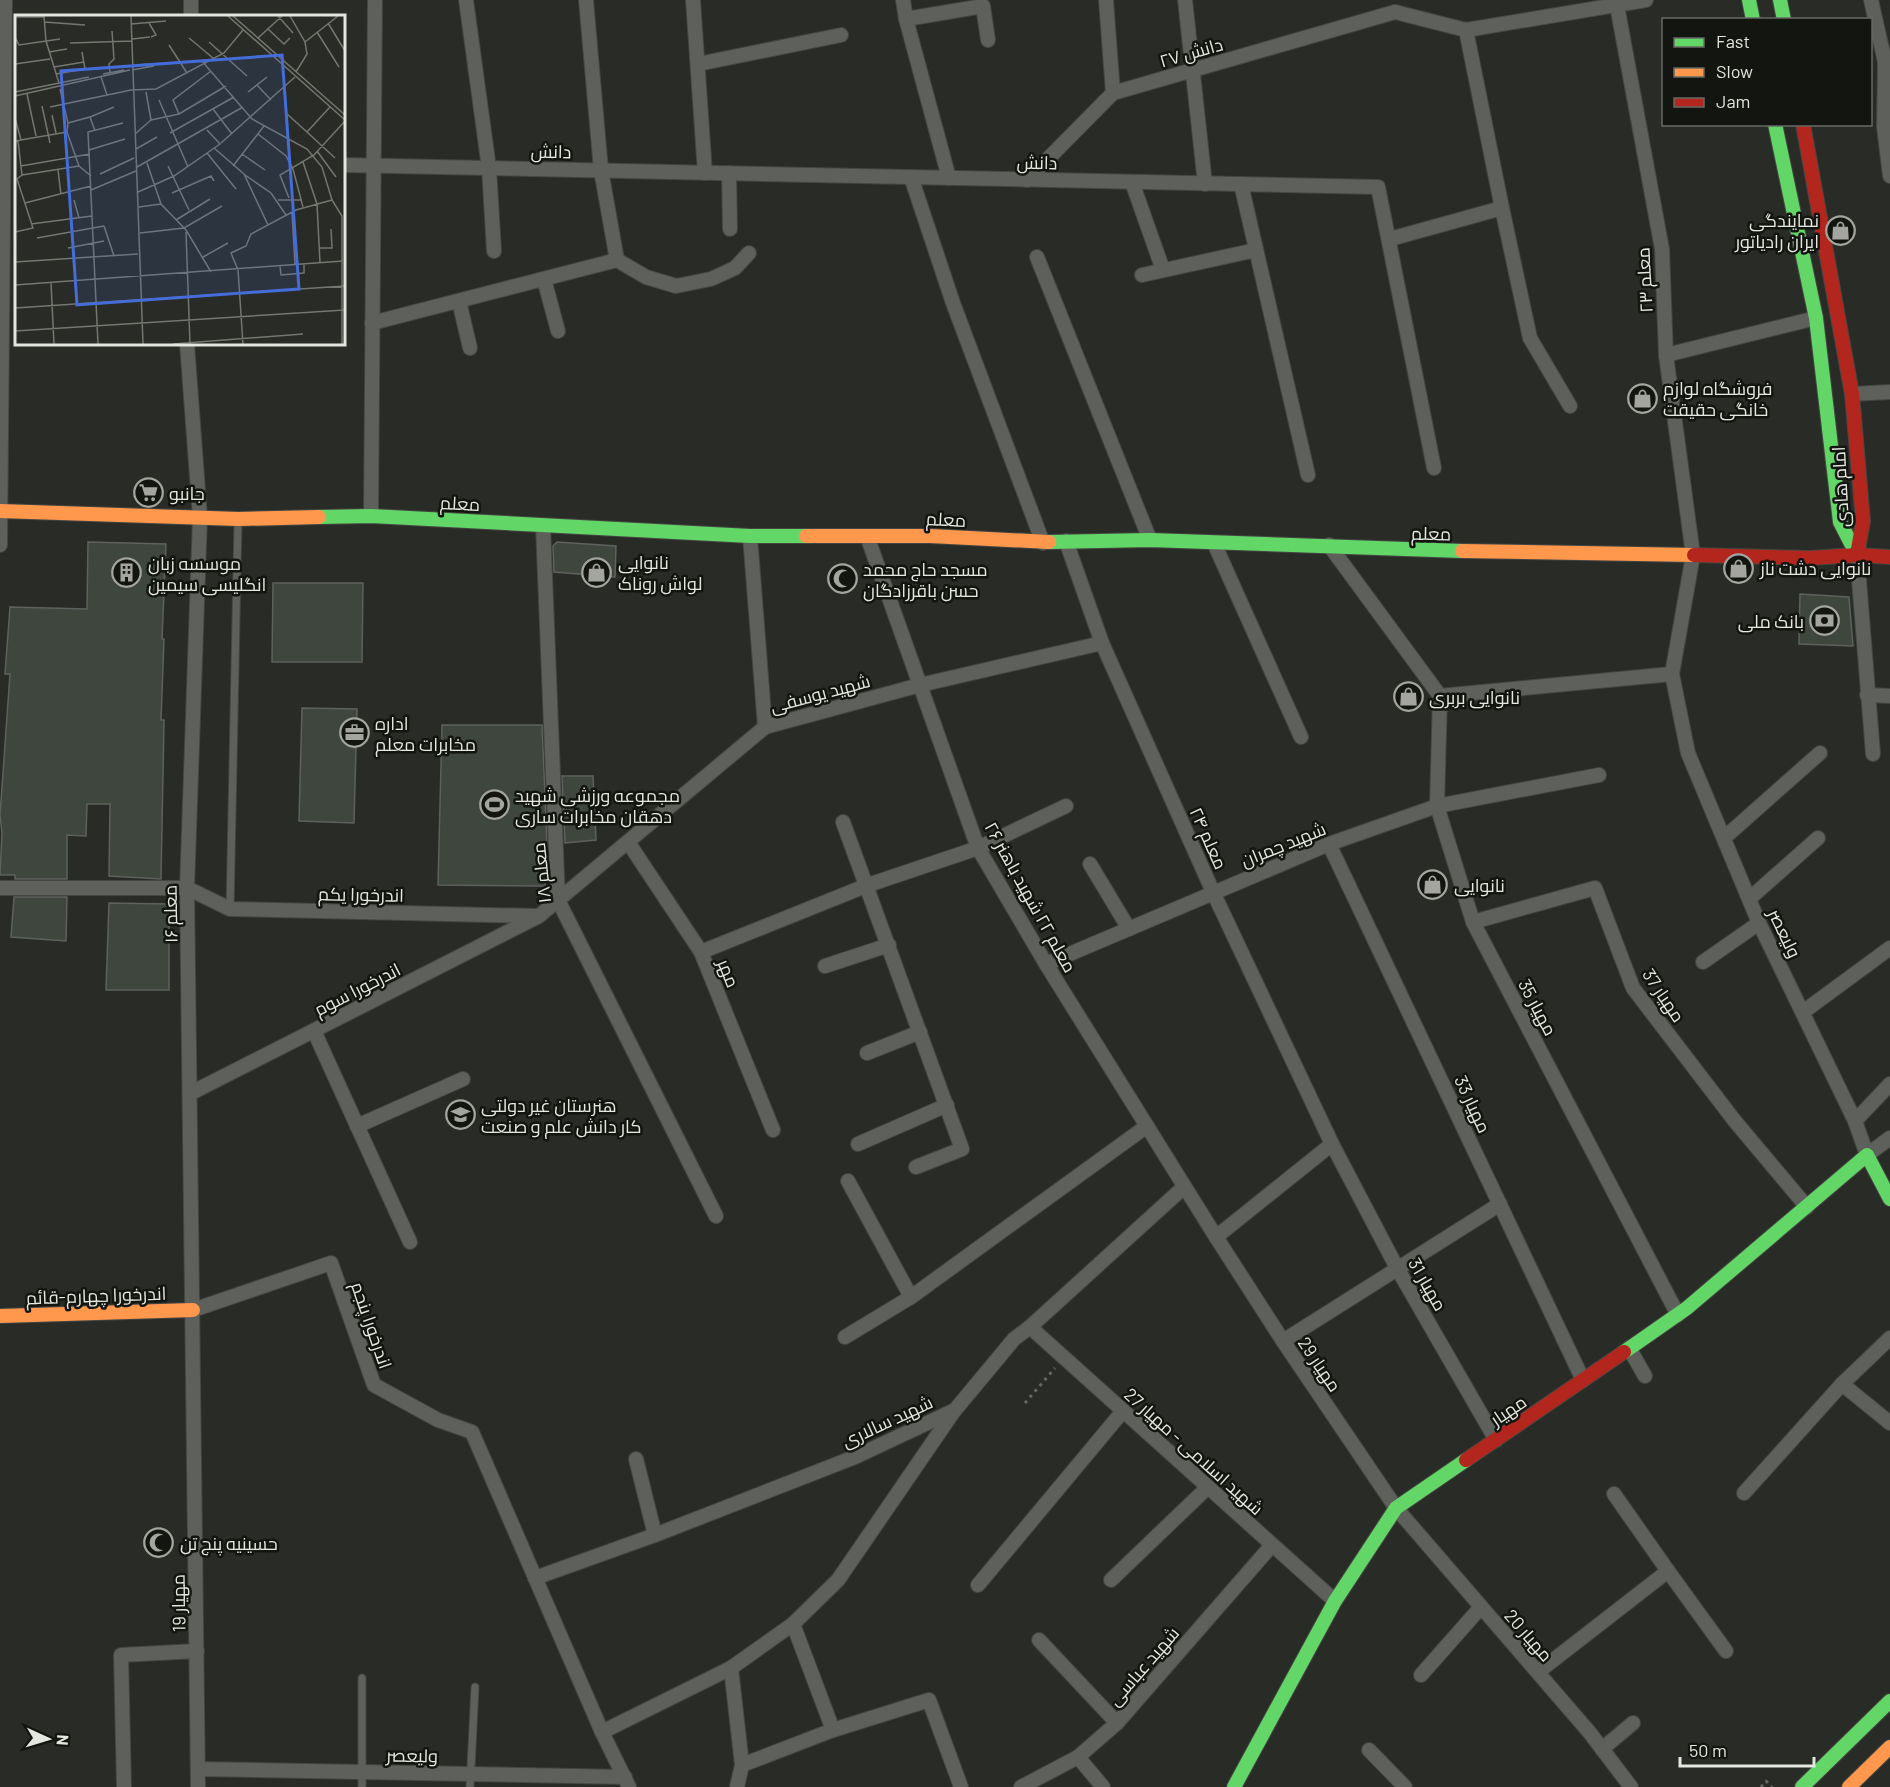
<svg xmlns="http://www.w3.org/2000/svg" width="1890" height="1787" font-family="Barlow,Cairo,sans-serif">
<rect width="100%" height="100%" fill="#292b26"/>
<g fill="#3e463e" stroke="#5e615e" stroke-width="1.5">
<path d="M 88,542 L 166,544 L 162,639 L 164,639 L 161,720 L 164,720 L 161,879 L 109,876 L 110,804 L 87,804 L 86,836 L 67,835 L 67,879 L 15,879 L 15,875 L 0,875 L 2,833 L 0,815 L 10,674 L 5,674 L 10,607 L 87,609 Z"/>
<path d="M 557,542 L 616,546 L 615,577 L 554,572 L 553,546 Z"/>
<path d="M 273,583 L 363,583 L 362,662 L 272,662 Z"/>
<path d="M 1800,594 L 1849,597 L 1853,646 L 1799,644 Z"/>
<path d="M 302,708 L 357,709 L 354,823 L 299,821 Z"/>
<path d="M 442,725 L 542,725 L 547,845 L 545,886 L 438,885 Z"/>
<path d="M 562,776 L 593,776 L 596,840 L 565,843 Z"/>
<path d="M 14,897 L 67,897 L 66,941 L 11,937 Z"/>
<path d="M 109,903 L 169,904 L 169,990 L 106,990 Z"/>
</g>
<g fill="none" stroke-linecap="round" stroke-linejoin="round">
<defs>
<g id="lane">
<path d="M 230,909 L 238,522"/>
<path d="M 362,1678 L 362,1787"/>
<path d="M 470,1787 L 475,1687"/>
</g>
<g id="street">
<path d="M 466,0 L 489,168 L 494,251"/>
<path d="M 586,0 L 601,170 L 617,260"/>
<path d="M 693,0 L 705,173"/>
<path d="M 903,0 L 906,19 L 949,178"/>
<path d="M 1106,0 L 1113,93"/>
<path d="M 1185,0 L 1205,184"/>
<path d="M 1616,0 L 1662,249 L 1666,355 L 1693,555 L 1672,674 L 1688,753 L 1759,923 L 1855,1121 L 1867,1155 L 1890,1138"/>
<path d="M 1871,0 L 1885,62 L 1884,127 L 1890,176"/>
<path d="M 1395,12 L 1466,30 L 1646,0"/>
<path d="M 191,16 L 191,0"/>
<path d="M 906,19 L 983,6 L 988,40"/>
<path d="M 698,64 L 841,35"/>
<path d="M 344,165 L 1378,187 L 1434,468"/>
<path d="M 729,173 L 730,229"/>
<path d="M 911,177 L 953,303 L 1043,543"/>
<path d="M 1027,180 L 1113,93 L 1395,12"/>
<path d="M 1132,182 L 1163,270"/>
<path d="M 1241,184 L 1308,475"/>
<path d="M 1502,208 L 1530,338 L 1570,406"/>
<path d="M 1390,239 L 1502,208 L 1466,30"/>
<path d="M 1037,257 L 1150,540"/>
<path d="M 617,260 L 646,277 L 676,286 L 711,279 L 735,268 L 749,253"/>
<path d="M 1142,275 L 1256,250"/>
<path d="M 544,279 L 558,331"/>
<path d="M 459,301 L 470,348"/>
<path d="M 372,323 L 617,260"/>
<path d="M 187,344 L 200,517 L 187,888 L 198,1787"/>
<path d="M 1666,355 L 1816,318"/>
<path d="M 1852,394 L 1890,392"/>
<path d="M 371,516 L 375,0"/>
<path d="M 543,526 L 558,900 L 716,1216"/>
<path d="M 750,536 L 765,727"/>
<path d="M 867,536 L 978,848 L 1046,964 L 1216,1237 L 1332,1144"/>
<path d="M 1066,541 L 1102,643 L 1213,892 L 1332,1144 L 1397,1268 L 1496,1440"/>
<path d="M 1214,543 L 1301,737"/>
<path d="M 0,545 L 5,0"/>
<path d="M 1329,545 L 1440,696"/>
<path d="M 1857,555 L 1873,754"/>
<path d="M 1867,695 L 1890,696"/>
<path d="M 1440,696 L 1437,806 L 1473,922 L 1678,1315"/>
<path d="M 1440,696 L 1672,674"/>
<path d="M 843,822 L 962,1149 L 916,1167"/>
<path d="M 1724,838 L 1820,753"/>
<path d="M 628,842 L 701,952 L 773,1130"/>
<path d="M 1329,844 L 1583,1380"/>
<path d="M 1090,864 L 1129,929"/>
<path d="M 0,888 L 187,888 L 230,909 L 537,916"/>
<path d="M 1749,899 L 1818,838"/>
<path d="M 1473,922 L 1595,888 L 1633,988 L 1734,1120 L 1807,1207"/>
<path d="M 701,952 L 868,885 L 978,848 L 1066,806"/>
<path d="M 1703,962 L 1759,923"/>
<path d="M 1046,964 L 1329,844 L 1437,806 L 1599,775"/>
<path d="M 825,966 L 889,945"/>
<path d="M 1803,1012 L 1890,948"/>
<path d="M 314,1031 L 410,1242"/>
<path d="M 867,1053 L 920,1032"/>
<path d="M 191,1093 L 539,916 L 765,727 L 920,685 L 1102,643"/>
<path d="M 1855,1121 L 1890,1084"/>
<path d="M 357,1126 L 463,1079"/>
<path d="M 858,1144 L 947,1105"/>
<path d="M 848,1181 L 911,1297"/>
<path d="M 1216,1237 L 1283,1341 L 1396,1508 L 1590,1733 L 1631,1787"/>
<path d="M 193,1310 L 331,1263 L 374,1385 L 438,1420 L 472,1432 L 602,1732 L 629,1787"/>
<path d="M 1030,1327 L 1335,1601"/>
<path d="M 845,1337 L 911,1297 L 1147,1126"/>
<path d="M 1283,1341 L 1500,1204"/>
<path d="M 1629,1348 L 1645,1376"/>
<path d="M 1842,1384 L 1890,1423"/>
<path d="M 636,1459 L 655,1535"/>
<path d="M 1744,1493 L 1842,1384 L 1890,1338"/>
<path d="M 1614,1494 L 1668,1571 L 1726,1651"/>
<path d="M 535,1578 L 655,1535 L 855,1457 L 955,1410 L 1014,1339 L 1030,1327 L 1184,1187"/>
<path d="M 1111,1580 L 1208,1487"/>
<path d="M 978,1585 L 1123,1411"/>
<path d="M 793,1624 L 833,1730"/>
<path d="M 1039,1640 L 1117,1723"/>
<path d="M 731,1668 L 742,1765 L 737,1787"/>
<path d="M 1538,1672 L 1668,1571"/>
<path d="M 1421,1675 L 1481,1607"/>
<path d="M 602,1732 L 731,1668 L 793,1624 L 838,1580 L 954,1411"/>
<path d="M 1602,1749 L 1633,1723"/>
<path d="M 1369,1750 L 1405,1787"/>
<path d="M 1078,1757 L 1103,1787"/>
<path d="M 742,1765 L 833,1730 L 929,1700 L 961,1787"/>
<path d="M 198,1769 L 625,1777"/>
<path d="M 124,1787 L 121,1655 L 197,1651"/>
<path d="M 1021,1787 L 1078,1757 L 1117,1723 L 1272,1545"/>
</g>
<g id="fast">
<path d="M 1749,0 L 1753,20"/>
<path d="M 1780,0 L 1784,20"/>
<path d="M 1775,124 L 1816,318 L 1840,522 L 1857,555"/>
<path d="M 319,517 L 371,516 L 750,536 L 806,536"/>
<path d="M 1049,542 L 1150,540 L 1462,551"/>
<path d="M 1624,1352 L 1687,1308 L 1867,1155 L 1890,1199"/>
<path d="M 1234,1787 L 1335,1601 L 1396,1508 L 1466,1460"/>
<path d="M 1802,1787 L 1890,1701"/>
</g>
<g id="slow">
<path d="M 0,511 L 239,519 L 319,517"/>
<path d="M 806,536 L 930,536 L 1049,542"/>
<path d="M 1462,551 L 1694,555"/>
<path d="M 0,1316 L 193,1310"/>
<path d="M 1849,1787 L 1890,1747"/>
</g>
<g id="jam">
<path d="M 1803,124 L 1852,394 L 1863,521 L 1857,555"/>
<path d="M 1694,555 L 1810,558 L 1857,555 L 1890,557"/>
<path d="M 1466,1460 L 1624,1352"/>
</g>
</defs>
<use href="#lane" stroke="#444641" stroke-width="9"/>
<use href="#street" stroke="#444641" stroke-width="16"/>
<use href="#fast" stroke="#444641" stroke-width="16"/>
<use href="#slow" stroke="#444641" stroke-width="16"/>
<use href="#jam" stroke="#444641" stroke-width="16"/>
<g stroke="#646662" stroke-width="3" stroke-dasharray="3 4.5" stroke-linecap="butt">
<path d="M 1025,1403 L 1055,1368"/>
<path d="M 1761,1787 L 1766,1781 L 1772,1787"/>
</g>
<use href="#lane" stroke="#5e605b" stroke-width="7"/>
<use href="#street" stroke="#5e605b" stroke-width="14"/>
<use href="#fast" stroke="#63d668" stroke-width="14"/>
<use href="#slow" stroke="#ff974d" stroke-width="14"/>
<use href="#jam" stroke="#b3261e" stroke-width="14"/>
</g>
<defs>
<symbol id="shop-ring" viewBox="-11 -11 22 22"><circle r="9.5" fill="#131510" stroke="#a3a59e" stroke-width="1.5"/><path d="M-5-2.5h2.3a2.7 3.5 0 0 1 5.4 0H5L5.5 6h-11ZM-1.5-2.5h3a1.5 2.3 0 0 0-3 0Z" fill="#a3a59e"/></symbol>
<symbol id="supermarket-ring" viewBox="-11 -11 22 22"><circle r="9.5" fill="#131510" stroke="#a3a59e" stroke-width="1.5"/><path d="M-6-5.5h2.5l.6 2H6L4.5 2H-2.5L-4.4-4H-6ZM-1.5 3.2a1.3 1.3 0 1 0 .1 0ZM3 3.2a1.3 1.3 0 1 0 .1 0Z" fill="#a3a59e"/></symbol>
<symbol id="building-ring" viewBox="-11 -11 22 22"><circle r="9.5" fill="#131510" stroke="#a3a59e" stroke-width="1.5"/><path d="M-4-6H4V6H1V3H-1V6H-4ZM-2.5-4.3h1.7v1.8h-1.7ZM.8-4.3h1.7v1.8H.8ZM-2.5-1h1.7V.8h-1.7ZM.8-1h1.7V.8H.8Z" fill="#a3a59e"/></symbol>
<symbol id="mosque-ring" viewBox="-11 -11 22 22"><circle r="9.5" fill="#131510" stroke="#a3a59e" stroke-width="1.5"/><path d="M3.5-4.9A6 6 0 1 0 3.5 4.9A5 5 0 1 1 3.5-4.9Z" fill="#a3a59e"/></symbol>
<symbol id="bank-ring" viewBox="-11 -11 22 22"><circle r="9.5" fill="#131510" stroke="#a3a59e" stroke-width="1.5"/><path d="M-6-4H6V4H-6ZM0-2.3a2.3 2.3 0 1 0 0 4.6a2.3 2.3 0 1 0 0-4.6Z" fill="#a3a59e"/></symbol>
<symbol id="office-ring" viewBox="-11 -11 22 22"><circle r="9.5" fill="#131510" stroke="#a3a59e" stroke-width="1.5"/><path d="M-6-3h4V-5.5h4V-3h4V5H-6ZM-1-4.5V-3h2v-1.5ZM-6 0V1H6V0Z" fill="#a3a59e"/></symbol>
<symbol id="stadium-ring" viewBox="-11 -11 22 22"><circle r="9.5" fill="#131510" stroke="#a3a59e" stroke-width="1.5"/><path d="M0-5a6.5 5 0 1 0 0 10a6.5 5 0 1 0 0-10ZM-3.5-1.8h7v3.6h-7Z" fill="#a3a59e"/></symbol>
<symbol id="school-ring" viewBox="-11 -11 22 22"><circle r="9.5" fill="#131510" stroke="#a3a59e" stroke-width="1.5"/><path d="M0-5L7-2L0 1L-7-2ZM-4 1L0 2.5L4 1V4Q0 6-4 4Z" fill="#a3a59e"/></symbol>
</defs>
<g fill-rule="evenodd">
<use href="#shop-ring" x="1824" y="214" width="33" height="33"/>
<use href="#shop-ring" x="1626" y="382" width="33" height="33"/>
<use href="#supermarket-ring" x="132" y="476" width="33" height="33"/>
<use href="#shop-ring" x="1722" y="552" width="33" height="33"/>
<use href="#shop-ring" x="580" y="556" width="33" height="33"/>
<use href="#building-ring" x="110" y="556" width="33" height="33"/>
<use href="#mosque-ring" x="826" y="562" width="33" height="33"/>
<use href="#bank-ring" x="1808" y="604" width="33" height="33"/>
<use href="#shop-ring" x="1392" y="680" width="33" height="33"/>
<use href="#office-ring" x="338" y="716" width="33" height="33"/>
<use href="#stadium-ring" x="478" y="788" width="33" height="33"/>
<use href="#shop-ring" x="1416" y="868" width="33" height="33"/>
<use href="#school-ring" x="444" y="1098" width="33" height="33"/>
<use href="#mosque-ring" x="142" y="1526" width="33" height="33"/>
</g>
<g text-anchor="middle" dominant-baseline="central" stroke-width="5" stroke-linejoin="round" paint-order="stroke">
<g font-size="18" fill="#e4e7df" stroke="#131510">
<text transform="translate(1191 52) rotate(-16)">دانش ۲۷</text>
<text transform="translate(551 151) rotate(1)">دانش</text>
<text transform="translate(1037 162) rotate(1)">دانش</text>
<text transform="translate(1644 280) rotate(-93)">معلم ۲۳</text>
<text transform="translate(1840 487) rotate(-93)">امام هادی</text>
<text transform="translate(460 503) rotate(3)">معلم</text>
<text transform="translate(946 519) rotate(3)">معلم</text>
<text transform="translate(1431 533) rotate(1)">معلم</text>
<text transform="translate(820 693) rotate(-15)">شهید یوسفی</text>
<text transform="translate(1209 838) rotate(66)">معلم ۲۴</text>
<text transform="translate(1283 844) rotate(-22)">شهید چمران</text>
<text transform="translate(541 873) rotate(-96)">معلم ۱۸</text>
<text transform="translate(361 894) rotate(1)">اندرخورا یکم</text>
<text transform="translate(1031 897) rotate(61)">معلم ۲۲ شهید باهنر ۲۶</text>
<text transform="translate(170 914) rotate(-91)">معلم ۱۶</text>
<text transform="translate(1785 933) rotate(64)">ولیعصر</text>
<text transform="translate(729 973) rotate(68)">مهر</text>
<text transform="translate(357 989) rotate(-27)">اندرخورا سوم</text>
<text transform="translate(1664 995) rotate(56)">مهیار 37</text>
<text transform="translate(1538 1007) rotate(62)">مهیار 35</text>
<text transform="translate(1473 1104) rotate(65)">مهیار 33</text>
<text transform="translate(1428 1284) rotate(60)">مهیار 31</text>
<text transform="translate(96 1295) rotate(-2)">اندرخورا چهارم-قائم</text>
<text transform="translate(372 1325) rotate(71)">اندرخورا پنجم</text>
<text transform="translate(1320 1364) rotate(56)">مهیار 29</text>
<text transform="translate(1508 1410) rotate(-34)">مهیار</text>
<text transform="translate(887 1421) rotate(-25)">شهید سالاری</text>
<text transform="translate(1194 1451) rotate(42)">شهید اسلامی - مهیار 27</text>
<text transform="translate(178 1603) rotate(-91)">مهیار 19</text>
<text transform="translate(1529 1635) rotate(49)">مهیار 20</text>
<text transform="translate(1143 1666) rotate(-49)">شهید عباسی</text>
<text transform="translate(412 1755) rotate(1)">ولیعصر</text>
</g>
<g font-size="18" fill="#e4e7df" stroke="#131510" text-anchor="start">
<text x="1819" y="220" text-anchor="end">نمایندگی<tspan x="1819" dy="21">ایران رادیاتور</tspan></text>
<text x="1663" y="388">فروشگاه لوازم<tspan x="1663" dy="21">خانگی حقیقت</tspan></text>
<text x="169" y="493">جانبو</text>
<text x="618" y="562">نانوایی<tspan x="618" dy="21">لواش روناک</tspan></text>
<text x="148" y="563">موسسه زبان<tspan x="148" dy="21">انگلیسی سیمین</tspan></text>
<text x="1760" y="568">نانوایی دشت ناز</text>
<text x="863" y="569">مسجد حاج محمد<tspan x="863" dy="21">حسن باقرزادگان</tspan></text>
<text x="1804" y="621" text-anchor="end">بانک ملی</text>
<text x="1429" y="697">نانوایی بربری</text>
<text x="375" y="723">اداره<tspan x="375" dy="21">مخابرات معلم</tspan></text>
<text x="515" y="795">مجموعه ورزشی شهید<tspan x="515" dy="21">دهقان مخابرات ساری</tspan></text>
<text x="1454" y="885">نانوایی</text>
<text x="481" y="1105">هنرستان غیر دولتی<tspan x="481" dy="21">کار دانش علم و صنعت</tspan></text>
<text x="180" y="1543">حسینیه پنج تن</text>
</g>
</g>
<g transform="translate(15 15)">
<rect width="330" height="330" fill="#292b26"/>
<path fill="none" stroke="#747670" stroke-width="1.5" d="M 29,1 L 31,26 L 44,68M 116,1 L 128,329M 213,1 L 330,105M 218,1 L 330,100M 263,1 L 278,18M 275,1 L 290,27 L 292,39 L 281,57M 0,2 L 29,2M 29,7 L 70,10M 134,8 L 141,20 L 136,22M 313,8 L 330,36M 116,9 L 151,6M 253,14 L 269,29 L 275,23M 302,17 L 324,52M 0,22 L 4,30 L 45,24M 174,23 L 198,43M 243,23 L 267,1M 117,24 L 135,22M 194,27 L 232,61M 290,27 L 323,1M 55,28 L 117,26M 154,30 L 172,58M 34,37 L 52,34M 186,45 L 237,104 L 292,134 L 307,152 L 317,185 L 327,201 L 327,329M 0,49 L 35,44M 115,51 L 132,49 L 132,53M 39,52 L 69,47M 117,55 L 139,51M 95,57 L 94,49 L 99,44 L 97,16M 41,59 L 70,54 L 67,37M 88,59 L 109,55M 86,62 L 92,80M 242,70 L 256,85M 45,74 L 53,108 L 52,117M 0,77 L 74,62M 131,77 L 136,105M 233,77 L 252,62M 12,79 L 21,121M 0,81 L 115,55M 144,85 L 173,152M 27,91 L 35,128M 35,92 L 116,75 L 141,74 L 209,38 L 228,15M 198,94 L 217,119M 164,99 L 158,85 L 196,56M 272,99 L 292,117 L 315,92M 37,100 L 41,118M 75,102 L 99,92M 0,103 L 6,125M 136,105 L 164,99 L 211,71M 53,108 L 75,102 L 80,116M 52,117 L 64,151 L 76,161M 292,117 L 320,143M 155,118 L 219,82M 120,119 L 136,105M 243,119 L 271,141 L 278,154 L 288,192M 0,126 L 52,117M 3,126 L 7,160M 206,128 L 280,62M 199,133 L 229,159 L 253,210M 121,134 L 142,122M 74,135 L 110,124M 302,136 L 321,162M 192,138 L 221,174M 227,139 L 250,155M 288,147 L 302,189 L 305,248M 132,148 L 146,189 L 171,215 L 196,257M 6,151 L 75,139M 153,151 L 174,195M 218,151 L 249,111M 122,152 L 228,92M 43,155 L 46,180M 85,159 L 119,143M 7,160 L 64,151M 230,160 L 256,178 L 271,200M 76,175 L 121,156M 123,177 L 159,161 L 205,129 L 192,115M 157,178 L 196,161 L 199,166M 274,183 L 265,160 L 299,140 L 330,106M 59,185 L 64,203M 263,185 L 287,185M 10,188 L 76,171M 124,192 L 146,189M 277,197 L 280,249M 161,205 L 195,184M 16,209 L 77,201M 89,211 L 99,241M 0,217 L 18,213 L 2,164 L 7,160M 171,217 L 175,329M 125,218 L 169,213 L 207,191M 22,223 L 89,211M 53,233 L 89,226M 305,233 L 317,233 L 316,214M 188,242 L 213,228M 0,247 L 123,239M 265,251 L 266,260 L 289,258 L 289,249M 36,268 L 39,329M 0,270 L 328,246M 0,293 L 330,271M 0,316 L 330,295M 83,329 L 73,117 L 108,108M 158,329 L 288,319M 228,329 L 223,255 L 216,238 L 231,231 L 236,219 L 281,195 L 317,185"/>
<path fill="#456dd9" fill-opacity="0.15" stroke="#456dd9" stroke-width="3" d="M 267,40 L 284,274 L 62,290 L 46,56 Z"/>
<rect width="330" height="330" fill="none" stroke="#e4e7df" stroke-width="3"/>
</g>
<rect x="1662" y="18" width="210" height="108" fill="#131510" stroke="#676963" stroke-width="1.5"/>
<rect x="1674" y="38" width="30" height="9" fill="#63d668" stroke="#676963" stroke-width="1.5"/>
<text x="1716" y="48" font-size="18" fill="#e4e7df">Fast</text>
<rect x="1674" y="68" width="30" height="9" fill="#ff974d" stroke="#676963" stroke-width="1.5"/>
<text x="1716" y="78" font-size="18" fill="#e4e7df">Slow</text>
<rect x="1674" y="98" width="30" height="9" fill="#b3261e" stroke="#676963" stroke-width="1.5"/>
<text x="1716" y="108" font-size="18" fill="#e4e7df">Jam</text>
<g transform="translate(48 1739) rotate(94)" stroke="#131510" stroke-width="4.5" paint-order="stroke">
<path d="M0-4.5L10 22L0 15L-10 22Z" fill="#e4e7df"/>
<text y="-9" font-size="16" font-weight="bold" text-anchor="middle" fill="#e4e7df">N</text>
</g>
<path d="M1680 1757v9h134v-9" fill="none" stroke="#e4e7df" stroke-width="3"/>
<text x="1689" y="1757" font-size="18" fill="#e4e7df" stroke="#131510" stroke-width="4.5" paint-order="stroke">50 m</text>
</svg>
